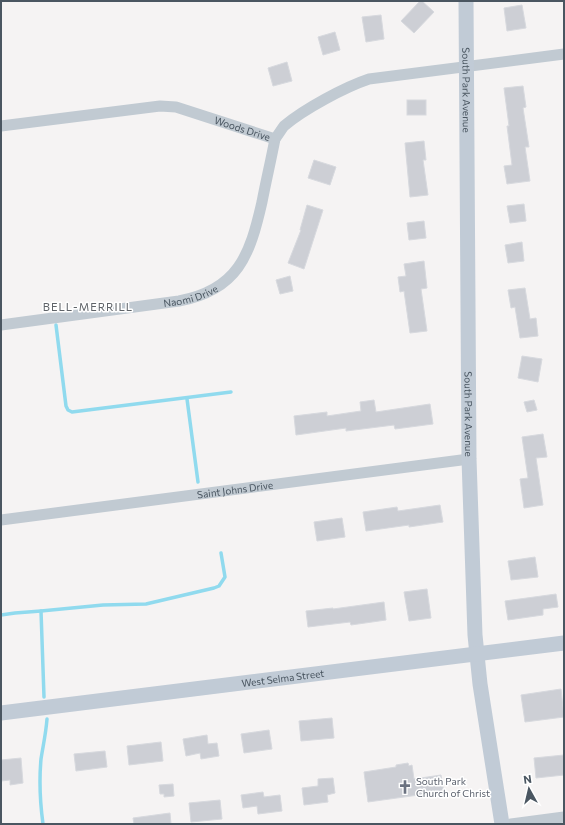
<svg xmlns="http://www.w3.org/2000/svg" width="565" height="825" font-family="Commissioner,sans-serif">
<rect width="100%" height="100%" fill="#f5f3f3"/>
<g fill="none" stroke-linecap="round" stroke-linejoin="round">
<g stroke="#90daee" stroke-width="3.5">
<path d="M 56,325 L 66,406 L 68,410 L 72,412 L 231,392"/>
<path d="M 187,399 L 198,482"/>
<path d="M 41,611 L 44,697"/>
<path d="M 1,615 L 15,613 L 41,611 L 103,605 L 146,604 L 214,588 L 219,586 L 225,577 L 221,553"/>
<path d="M 43,824 C 40,802 39,781 41,759 C 43,746 46,733 47,719"/>
</g>
</g>
<g fill="#cdcfd5" stroke="#d7d9de">
<path d="M 420,1 L 422,1 L 434,12 L 414,33 L 401,21 Z"/>
<path d="M 522,5 L 526,28 L 507,31 L 504,8 Z"/>
<path d="M 381,15 L 384,39 L 366,42 L 362,17 Z"/>
<path d="M 335,32 L 340,50 L 323,55 L 318,37 Z"/>
<path d="M 287,62 L 292,81 L 273,86 L 268,68 Z"/>
<path d="M 523,86 L 526,107 L 523,108 L 529,147 L 525,147 L 530,181 L 507,184 L 504,166 L 512,165 L 507,126 L 509,126 L 504,88 Z"/>
<rect x="407" y="100" width="19" height="15"/>
<path d="M 424,141 L 426,160 L 423,160 L 428,195 L 410,197 L 405,143 Z"/>
<path d="M 314,160 L 336,167 L 330,185 L 308,178 Z"/>
<path d="M 524,204 L 526,221 L 510,223 L 507,206 Z"/>
<path d="M 307,205 L 323,210 L 304,269 L 288,263 L 301,230 L 300,230 Z"/>
<path d="M 424,221 L 426,238 L 409,240 L 407,223 Z"/>
<path d="M 522,242 L 524,261 L 508,263 L 505,245 Z"/>
<path d="M 424,261 L 427,288 L 421,289 L 427,331 L 410,333 L 404,291 L 400,292 L 398,277 L 406,276 L 404,264 Z"/>
<path d="M 290,276 L 293,291 L 280,294 L 276,280 Z"/>
<path d="M 525,288 L 530,319 L 536,318 L 538,336 L 520,338 L 515,307 L 511,308 L 508,290 Z"/>
<path d="M 522,356 L 542,359 L 538,382 L 518,378 Z"/>
<path d="M 374,400 L 376,412 L 430,404 L 433,424 L 395,429 L 394,425 L 346,431 L 346,428 L 296,435 L 294,416 L 327,412 L 327,416 L 361,411 L 360,402 Z"/>
<path d="M 534,400 L 537,410 L 527,412 L 524,402 Z"/>
<path d="M 543,434 L 547,457 L 536,458 L 543,505 L 524,508 L 520,479 L 528,478 L 522,437 Z"/>
<path d="M 440,505 L 443,522 L 409,527 L 409,525 L 366,531 L 363,512 L 397,507 L 398,511 Z"/>
<path d="M 342,518 L 345,537 L 317,541 L 314,522 Z"/>
<path d="M 535,557 L 538,577 L 511,580 L 508,561 Z"/>
<path d="M 427,589 L 431,618 L 409,621 L 404,592 Z"/>
<path d="M 556,594 L 558,607 L 543,609 L 543,615 L 508,620 L 505,601 Z"/>
<path d="M 384,602 L 386,620 L 351,625 L 350,622 L 308,627 L 306,611 L 333,608 L 333,609 Z"/>
<path d="M 561,689 L 564,717 L 525,722 L 521,695 Z"/>
<path d="M 332,718 L 334,738 L 301,741 L 299,721 Z"/>
<path d="M 269,730 L 272,749 L 244,753 L 241,734 Z"/>
<path d="M 207,735 L 208,744 L 217,743 L 219,756 L 201,759 L 200,753 L 186,756 L 183,739 Z"/>
<path d="M 161,742 L 163,761 L 129,765 L 127,746 Z"/>
<path d="M 105,751 L 107,767 L 76,771 L 74,754 Z"/>
<path d="M 564,755 L 564,775 L 536,778 L 534,758 Z"/>
<path d="M 21,758 L 23,783 L 10,785 L 10,780 L 1,781 L 1,760 Z"/>
<path d="M 408,763 L 409,766 L 412,765 L 414,779 L 441,775 L 444,793 L 434,794 L 433,793 L 368,802 L 364,772 L 396,767 L 396,765 Z"/>
<path d="M 333,778 L 335,793 L 327,795 L 328,802 L 304,805 L 302,788 L 318,786 L 318,779 Z"/>
<path d="M 173,784 L 174,796 L 164,797 L 164,794 L 160,794 L 159,785 Z"/>
<path d="M 263,792 L 264,797 L 280,795 L 282,811 L 258,814 L 257,806 L 243,808 L 241,795 Z"/>
<path d="M 220,800 L 222,819 L 191,822 L 189,803 Z"/>
<path d="M 170,813 L 171,824 L 134,824 L 133,818 Z"/>
</g>
<g fill="none" stroke-linecap="round" stroke-linejoin="round">
<g stroke="#c1cad2" stroke-width="11">
<path id="s1" d="M 1,126 L 160,106 L 176,107 L 275,139"/>
<path id="s2" d="M 1,325 L 179,301 C 238,290 250,255 262,202 C 266,181 271,160 275,139 C 278,135 281,130 284,126 C 304,109 345,87 369,79 L 564,54"/>
<path id="s3" d="M 1,520 L 469,459"/>
<path d="M 511,824 L 564,817"/>
</g>
<g stroke="#c1cbd6" stroke-width="15">
<path id="s4" d="M 466,1 L 469,459 L 475,635 L 480,684 L 502,824"/>
<path id="s5" d="M 1,713 L 564,643"/>
</g>
</g>
<defs>
<symbol id="church-bare" viewBox="-9 -9 18 18"><path d="M-1.2-6h2.4v3.5h3.3v2.4h-3.3V6h-2.4V-.1h-3.3v-2.4h3.3Z" fill="#6b7280" stroke="#fff" stroke-width="2.5" paint-order="stroke"/></symbol>
</defs>
<g fill-rule="evenodd">
<use href="#church-bare" x="395" y="777" width="20" height="20"/>
</g>
<g text-anchor="middle" dominant-baseline="central" stroke-width="3" stroke-linejoin="round" paint-order="stroke">
<g font-size="10" fill="#4a5661" stroke="#fff">
<text stroke="none"><textPath href="#s4" startOffset="89">South Park Avenue</textPath></text>
<text stroke="none"><textPath href="#s1" startOffset="246">Woods Drive</textPath></text>
<text stroke="none"><textPath href="#s2" startOffset="192">Naomi Drive</textPath></text>
<text stroke="none"><textPath href="#s4" startOffset="413">South Park Avenue</textPath></text>
<text stroke="none"><textPath href="#s3" startOffset="236">Saint Johns Drive</textPath></text>
<text stroke="none"><textPath href="#s5" startOffset="284">West Selma Street</textPath></text>
</g>
<g font-size="10" fill="#5b616d" stroke="#fff" text-anchor="start">
<text x="416" y="781">South Park<tspan x="416" dy="12">Church of Christ</tspan></text>
</g>
<g font-size="11" letter-spacing="1" fill="#5f6368" stroke="#fff">
<text x="88" y="306">BELL-MERRILL</text>
</g>
</g>
<rect width="565" height="825" fill="none" stroke="#4a5661" stroke-width="4"/>
<g transform="translate(529 789) rotate(352)" stroke="#ffffff" stroke-width="3" paint-order="stroke">
<path d="M0-3L7 15L0 10L-7 15Z" fill="#4a5661"/>
<text y="-6" font-size="11" font-weight="bold" text-anchor="middle" fill="#4a5661">N</text>
</g>
</svg>
